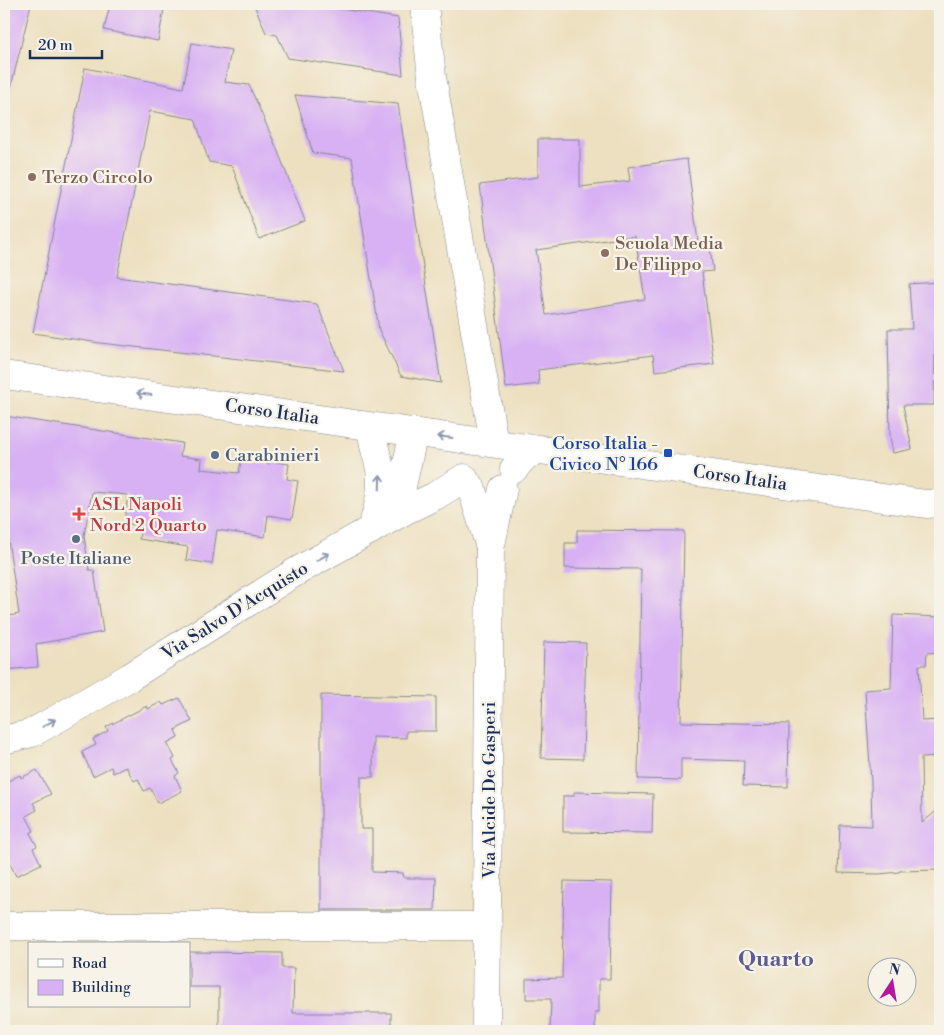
<svg xmlns="http://www.w3.org/2000/svg" width="944" height="1035" font-family="'Libre Bodoni',serif">
<rect width="100%" height="100%" fill="#f7f3e8"/>
<filter id="ink" filterUnits="userSpaceOnUse"><feTurbulence type="fractalNoise" baseFrequency=".02" numOctaves="2"/><feDisplacementMap in="SourceGraphic" scale="10" xChannelSelector="R" yChannelSelector="G"/><feConvolveMatrix kernelMatrix="1 2 1 2 8 2 1 2 1" color-interpolation-filters="sRGB"/></filter>
<filter id="wash" filterUnits="userSpaceOnUse"><feTurbulence type="fractalNoise" baseFrequency=".0096" numOctaves="4" result="noise"/><feDisplacementMap in="SourceGraphic" scale="20" xChannelSelector="R" yChannelSelector="G"/><feGaussianBlur stdDeviation="1.12" result="paint"/><feColorMatrix in="noise" values="0 0 0 0 0 0 0 0 0 0 0 0 0 0 0 0 0 1.4 0 .05"/><feComposite in="paint" operator="in"/></filter>
<g filter="url(#wash)">
<rect width="100%" height="100%" fill="#ede0c0"/>
<g id="blocks">
<g fill="#d8b1f4" fill-rule="evenodd">
<path d="M 4,4 L 31,4 L 11,87 L 4,86 Z"/>
<path d="M 110,4 L 165,4 L 158,41 L 104,30 Z"/>
<path d="M 254,4 L 310,4 L 398,18 L 403,75 L 288,58 L 277,35 L 266,33 Z"/>
<path d="M 192,43 L 231,50 L 225,82 L 249,85 L 277,149 L 305,221 L 259,239 L 232,166 L 209,162 L 195,119 L 150,111 L 117,277 L 317,304 L 344,371 L 100,343 L 33,333 L 85,68 L 183,88 Z"/>
<path d="M 295,95 L 398,104 L 441,383 L 401,376 L 379,330 L 352,158 L 313,153 Z"/>
<path d="M 538,139 L 580,139 L 580,187 L 630,181 L 628,167 L 687,159 L 699,249 L 710,248 L 713,271 L 702,272 L 714,364 L 655,371 L 653,355 L 538,370 L 539,384 L 506,388 L 480,185 L 538,177 ZM 635,236 L 645,299 L 546,315 L 536,250 Z"/>
<path d="M 940,282 L 940,335 L 935,335 L 934,405 L 903,405 L 912,449 L 893,453 L 890,437 L 888,329 L 912,329 L 909,284 Z"/>
<path d="M 4,416 L 182,443 L 180,456 L 202,459 L 201,469 L 239,473 L 241,460 L 269,464 L 269,461 L 289,464 L 287,479 L 298,481 L 292,519 L 268,515 L 265,537 L 217,530 L 212,564 L 186,560 L 188,547 L 139,539 L 141,526 L 124,523 L 128,495 L 92,492 L 84,536 L 89,570 L 94,570 L 103,632 L 36,644 L 38,667 L 4,670 L 4,617 L 19,614 L 6,526 L 4,526 Z"/>
<path d="M 577,530 L 684,531 L 681,722 L 789,724 L 788,787 L 743,786 L 744,761 L 681,759 L 681,780 L 638,779 L 641,569 L 565,568 L 565,543 L 577,543 Z"/>
<path d="M 893,615 L 940,617 L 940,652 L 927,653 L 926,665 L 919,665 L 922,721 L 940,720 L 940,757 L 921,758 L 922,823 L 940,808 L 940,870 L 899,871 L 899,872 L 879,874 L 838,873 L 840,825 L 872,826 L 871,782 L 865,690 L 891,688 Z"/>
<path d="M 544,642 L 586,643 L 583,759 L 541,758 Z"/>
<path d="M 321,695 L 436,697 L 436,731 L 406,731 L 406,738 L 373,737 L 373,777 L 361,777 L 361,829 L 372,829 L 372,872 L 403,873 L 404,878 L 436,878 L 435,910 L 321,910 Z"/>
<path d="M 179,698 L 192,721 L 175,730 L 178,737 L 167,743 L 175,758 L 172,760 L 179,773 L 175,776 L 182,791 L 158,803 L 150,788 L 144,791 L 138,779 L 134,781 L 126,767 L 113,773 L 111,767 L 93,776 L 82,752 L 96,745 L 93,739 L 108,731 L 106,727 L 147,706 L 148,709 L 161,702 L 163,705 Z"/>
<path d="M 37,770 L 51,794 L 33,803 L 37,810 L 26,816 L 34,831 L 30,833 L 37,846 L 33,848 L 41,864 L 16,876 L 4,851 L 4,783 L 20,775 L 21,778 Z"/>
<path d="M 574,792 L 653,794 L 652,833 L 563,832 L 563,796 L 574,796 Z"/>
<path d="M 564,881 L 612,882 L 610,979 L 599,979 L 599,1012 L 595,1012 L 595,1031 L 550,1031 L 551,999 L 526,999 L 526,979 L 562,978 Z"/>
<path d="M 189,952 L 282,953 L 282,968 L 294,968 L 293,1013 L 391,1013 L 391,1031 L 219,1031 L 219,987 L 189,987 Z"/>
</g>
</g>
</g>
<g filter="url(#ink)">
<use href="#blocks" fill-opacity="0" stroke="#84888f" stroke-width="1"/>
<g fill="none" stroke-linecap="round" stroke-linejoin="round">
<defs>
<g id="minor">
<path d="M 424,4 L 432,77 L 494,443"/>
<path d="M 4,375 L 926,504 L 940,503"/>
<path d="M 514,469 L 525,456 L 540,449"/>
<path d="M 471,487 L 490,547"/>
<path d="M 402,512 L 402,486 L 414,432"/>
<path d="M 371,530 C 378,511 383,489 380,469 C 377,453 371,443 373,427"/>
<path d="M 4,740 L 32,733 L 130,677 L 294,573 L 402,512 L 435,496 L 464,478"/>
<path d="M 4,926 L 488,926"/>
<path d="M 486,1031 L 490,549 L 503,489"/>
</g>
</defs>
<use href="#minor" stroke="#84888f" stroke-width="29"/>
<use href="#minor" stroke="#fff" stroke-width="28"/>
</g>
<defs><path id="oneway-shaft" d="M-6 0H5M1.5-3L5.5 0L1.5 3" fill="none" stroke-width="1.6" stroke-linecap="round" stroke-linejoin="round" transform="scale(1.25)"/></defs>
<g stroke="#8d97ae">
<use href="#oneway-shaft" transform="translate(144 394) rotate(-172)"/>
<use href="#oneway-shaft" transform="translate(445 437) rotate(-173)"/>
<use href="#oneway-shaft" transform="translate(380 482) rotate(-88)"/>
<use href="#oneway-shaft" transform="translate(323 557) rotate(-29)"/>
<use href="#oneway-shaft" transform="translate(49 723) rotate(-30)"/>
</g>
</g>
<g fill="#8d6e63" stroke="#f7f3e8" stroke-width="2">
<circle cx="32" cy="177" r="5"/>
<circle cx="605" cy="253" r="5"/>
</g>
<rect fill="#1a4fb4" stroke="#f7f3e8" stroke-width="2" x="663" y="448" width="10" height="10" rx="2.5"/>
<g fill="#5c6f8a" stroke="#f7f3e8" stroke-width="2">
<circle cx="215" cy="455" r="5"/>
<circle cx="76" cy="539" r="5"/>
</g>
<path fill="#e0444e" stroke="#f7f3e8" stroke-width="2" d="M76.5 506.5h5v5h5v5h-5v5h-5v-5h-5v-5h5z"/>
<g text-anchor="middle" dominant-baseline="central" stroke-width="4.5" stroke-linejoin="round" paint-order="stroke">
<g font-size="18" fill="#785e54" stroke="#f7f3e8" text-anchor="start">
<text x="42" y="177">Terzo Circolo</text>
<text x="615" y="243">Scuola Media<tspan x="615" dy="21">De Filippo</tspan></text>
</g>
<g font-size="18" fill="#1b2f5e" stroke="#f7f3e8">
<text transform="translate(272 412) rotate(8)">Corso Italia</text>
<text transform="translate(740 478) rotate(8)">Corso Italia</text>
<text transform="translate(235 611) rotate(-32)">Via Salvo D'Acquisto</text>
<text transform="translate(489 790) rotate(-90)">Via Alcide De Gasperi</text>
</g>
<g font-size="18" fill="#164399" stroke="#f7f3e8" text-anchor="end">
<text x="658" y="443">Corso Italia -<tspan x="658" dy="21">Civico N° 166</tspan></text>
</g>
<g font-size="18" fill="#4e5e75" stroke="#f7f3e8" text-anchor="start">
<text x="225" y="455">Carabinieri</text>
<text x="76" y="558" text-anchor="middle">Poste Italiane</text>
</g>
<g font-size="18" fill="#be3a42" stroke="#f7f3e8" text-anchor="start">
<text x="90" y="504">ASL Napoli<tspan x="90" dy="21">Nord 2 Quarto</tspan></text>
</g>
<g font-size="22" font-weight="bold" fill="#5d5c92" stroke="#f7f3e8">
<text x="776" y="959">Quarto</text>
</g>
</g>
<rect width="944" height="1035" fill="none" stroke="#f7f3e8" stroke-width="20"/>
<rect x="28" y="942" width="162" height="65" fill="#f7f3e8" stroke="#9fa5b1"/>
<rect x="38" y="959" width="25" height="8" fill="#ffffff" stroke="#9fa5b1"/>
<text x="72" y="968" font-size="15" fill="#1b2f5e">Road</text>
<rect x="38" y="980" width="25" height="15" fill="#d8b1f4" stroke="#9fa5b1"/>
<text x="72" y="992" font-size="15" fill="#1b2f5e">Building</text>
<g transform="translate(892 982) rotate(12)"><circle r="24" fill="#f7f3e8" stroke="#9fa5b1"/>
<path d="M0-4L9 19L0 12L-9 19Z" fill="#b5179e"/>
<text y="-8" font-size="14" font-weight="bold" text-anchor="middle" fill="#1b2f5e">N</text>
</g>
<path d="M30 50v8h72v-8" fill="none" stroke="#1b2f5e" stroke-width="2.5"/>
<text x="38" y="50" font-size="15" fill="#1b2f5e" stroke="#f7f3e8" stroke-width="4" paint-order="stroke">20 m</text>
</svg>
